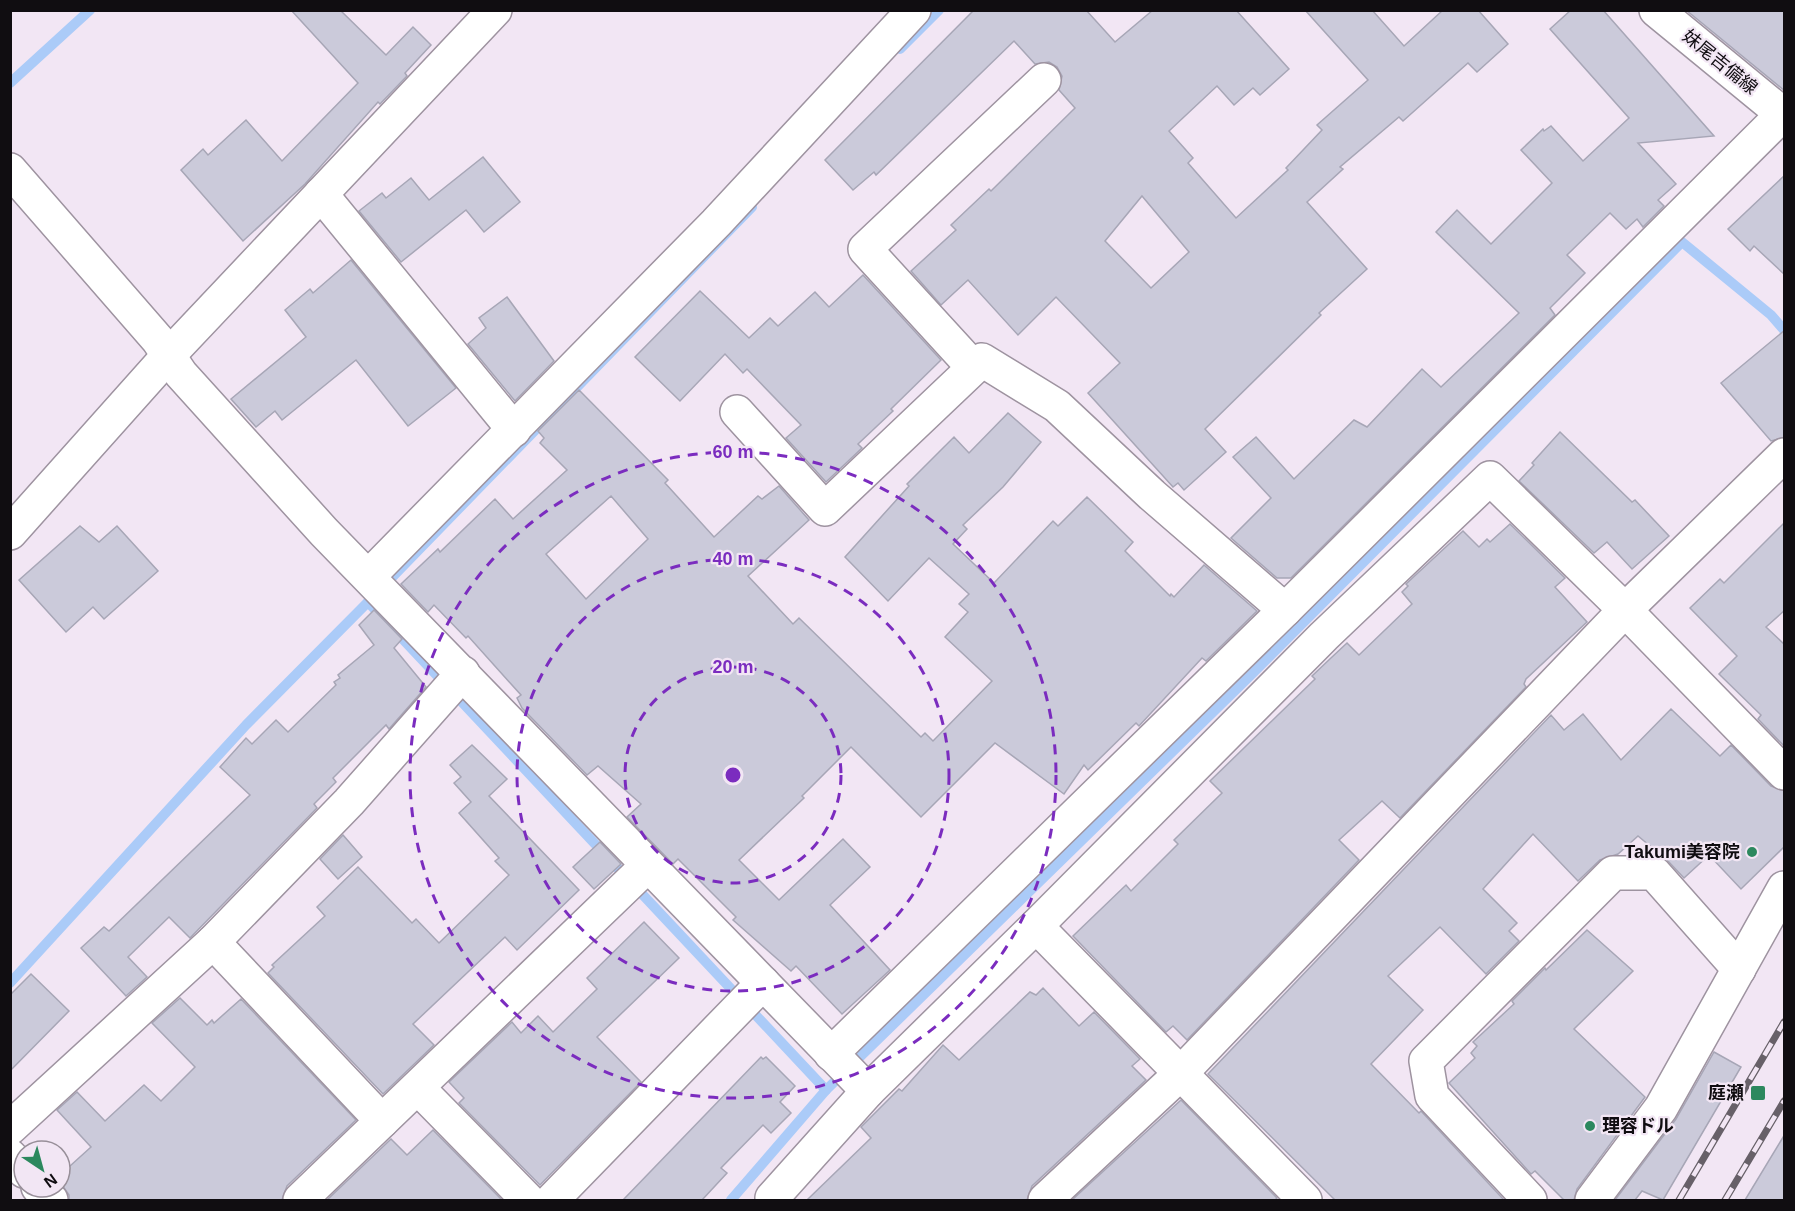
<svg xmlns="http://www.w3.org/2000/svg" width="1795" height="1211" font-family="Arial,'Noto Sans JP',sans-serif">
<rect width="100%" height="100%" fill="#f2e6f4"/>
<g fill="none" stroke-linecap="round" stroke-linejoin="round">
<g stroke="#abcbf8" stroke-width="10">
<path d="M 900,49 L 939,10"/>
<path d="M 10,83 L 90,10"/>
<path d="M 752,207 L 368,602 L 826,1090 L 1254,672 L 1682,242 L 1771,315 L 1784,330"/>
<path d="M 10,983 L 246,725 L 368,602"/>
<path d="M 731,1200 L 826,1090"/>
</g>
</g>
<g fill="#cbcada" stroke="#a7a6b6" stroke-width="1.5" fill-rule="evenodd">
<path d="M 291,10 L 340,10 L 386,55 L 413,27 L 431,45 L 405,73 L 407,76 L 380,104 L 378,102 L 305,184 L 243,241 L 181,170 L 203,149 L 208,155 L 246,120 L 282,161 L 358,83 Z"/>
<path d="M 974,10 L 1086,10 L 1115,42 L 1153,10 L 1236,10 L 1289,69 L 1260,95 L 1253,88 L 1234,105 L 1217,86 L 1169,131 L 1193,158 L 1188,163 L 1236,218 L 1288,170 L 1286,168 L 1322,130 L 1317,125 L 1368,80 L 1305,10 L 1372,10 L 1404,46 L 1443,10 L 1478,10 L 1508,44 L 1477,72 L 1468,63 L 1403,121 L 1399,117 L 1340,167 L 1343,169 L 1307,202 L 1367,269 L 1319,313 L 1321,315 L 1205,429 L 1226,452 L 1184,490 L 1178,483 L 1173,487 L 1088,393 L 1120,363 L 1056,297 L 1018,335 L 968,280 L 941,305 L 911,271 L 956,230 L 951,225 L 989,189 L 991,191 L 1075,108 L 1059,90 L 1062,76 L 1057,67 L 1049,62 L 1035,64 L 1014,41 L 876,175 L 874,172 L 853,190 L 825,160 ZM 1142,196 L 1189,252 L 1151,288 L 1105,241 Z"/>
<path d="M 1571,10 L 1603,10 L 1714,136 L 1638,143 L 1676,184 L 1658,200 L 1664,206 L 1643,227 L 1637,219 L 1626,229 L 1610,213 L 1567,255 L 1585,273 L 1550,308 L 1555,315 L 1291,578 L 1277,578 L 1231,538 L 1271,498 L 1233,457 L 1256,437 L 1294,479 L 1354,420 L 1367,427 L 1422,369 L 1441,387 L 1519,313 L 1436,232 L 1457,210 L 1491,244 L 1552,183 L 1521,150 L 1543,129 L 1544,131 L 1551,126 L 1583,161 L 1629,118 L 1550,29 Z"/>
<path d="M 1686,10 L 1785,10 L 1785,91 Z"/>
<path d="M 483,157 L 520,202 L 484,232 L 466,210 L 401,262 L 359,211 L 382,193 L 386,198 L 411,178 L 429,200 Z"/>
<path d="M 1785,175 L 1785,275 L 1754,246 L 1750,251 L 1728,229 Z"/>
<path d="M 351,260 L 456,388 L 408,426 L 356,360 L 282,420 L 275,411 L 256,427 L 231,399 L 306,337 L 285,310 L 310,289 L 313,293 Z"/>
<path d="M 863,275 L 941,360 L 891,409 L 893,411 L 858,444 L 862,448 L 826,482 L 786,438 L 801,425 L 747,369 L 743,373 L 725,354 L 680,401 L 635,357 L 700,291 L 749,338 L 770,318 L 778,326 L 815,292 L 829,307 Z"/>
<path d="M 507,297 L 554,361 L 515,401 L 468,344 L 486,328 L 479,318 Z"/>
<path d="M 1785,330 L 1785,437 L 1771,441 L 1721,383 Z"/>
<path d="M 579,390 L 668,480 L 665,483 L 714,537 L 758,496 L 762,499 L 779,486 L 809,520 L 748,576 L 793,624 L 799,618 L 921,737 L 925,733 L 933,741 L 992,681 L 945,637 L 968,612 L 959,604 L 969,594 L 929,558 L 888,601 L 845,557 L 909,486 L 907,484 L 954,437 L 969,453 L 1008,413 L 1041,442 L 1003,487 L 963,525 L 967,529 L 953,544 L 994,583 L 1053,521 L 1058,526 L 1087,497 L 1133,542 L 1125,551 L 1170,596 L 1171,594 L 1174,597 L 1204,565 L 1257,611 L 1206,661 L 1202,658 L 1139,726 L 1136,723 L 1088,770 L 1084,765 L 1064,794 L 995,743 L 921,817 L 851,747 L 802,796 L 804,798 L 739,860 L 779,900 L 843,839 L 870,867 L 830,905 L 890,970 L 842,1014 L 796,966 L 791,971 L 733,920 L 736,917 L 678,859 L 673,864 L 627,817 L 641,804 L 598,766 L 587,775 L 522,708 L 517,698 L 521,695 L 468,636 L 466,638 L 434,605 L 428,612 L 401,584 L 438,549 L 440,552 L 495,499 L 513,519 L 567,470 L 540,443 L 544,438 L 538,431 ZM 611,496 L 648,539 L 586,599 L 546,554 Z"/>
<path d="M 1560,432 L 1632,502 L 1635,500 L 1669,536 L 1632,569 L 1607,542 L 1594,553 L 1519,481 L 1534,465 L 1532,463 Z"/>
<path d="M 1785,522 L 1785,610 L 1766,627 L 1785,645 L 1785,747 L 1758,719 L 1761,715 L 1719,674 L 1737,656 L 1690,608 L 1720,579 L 1724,583 Z"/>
<path d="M 1510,524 L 1565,578 L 1555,587 L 1587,622 L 1526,679 L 1524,684 L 1526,687 L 1400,818 L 1382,801 L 1339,840 L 1359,860 L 1187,1040 L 1173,1026 L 1166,1032 L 1073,936 L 1126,885 L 1131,891 L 1178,844 L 1174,840 L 1222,793 L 1210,781 L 1315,679 L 1312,676 L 1332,657 L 1347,643 L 1359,655 L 1412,604 L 1402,592 L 1408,586 L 1406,584 L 1463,531 L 1479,547 L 1487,539 L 1490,542 Z"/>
<path d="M 80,526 L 99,542 L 117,526 L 158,571 L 104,619 L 93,607 L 66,632 L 19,580 Z"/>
<path d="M 374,610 L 402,639 L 394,648 L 426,687 L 389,729 L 386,725 L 333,778 L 336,782 L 314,804 L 317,808 L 190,938 L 169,917 L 128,957 L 147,977 L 126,996 L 81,948 L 104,927 L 109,931 L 250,795 L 220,767 L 246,738 L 252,744 L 276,720 L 288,732 L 336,685 L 334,682 L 340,678 L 338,675 L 374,645 L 359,625 Z"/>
<path d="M 1671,709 L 1720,756 L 1731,745 L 1771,786 L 1785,791 L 1785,846 L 1741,889 L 1709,855 L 1684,878 L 1668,861 L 1638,836 L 1618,854 L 1600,860 L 1578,881 L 1533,834 L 1483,889 L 1517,923 L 1509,931 L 1519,941 L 1486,974 L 1440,927 L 1388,976 L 1423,1010 L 1371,1064 L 1419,1113 L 1421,1111 L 1504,1200 L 1335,1200 L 1208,1074 L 1551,715 L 1564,730 L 1583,714 L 1621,760 Z"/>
<path d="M 472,745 L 507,779 L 489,796 L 579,890 L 517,950 L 505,937 L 413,1024 L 434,1045 L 383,1094 L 268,973 L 274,967 L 272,965 L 325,916 L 317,907 L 358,867 L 412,923 L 416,919 L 439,943 L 509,875 L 495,861 L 499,858 L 459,813 L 471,802 L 454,783 L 461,777 L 450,765 Z"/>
<path d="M 343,835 L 362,857 L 338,879 L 320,859 Z"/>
<path d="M 600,842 L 621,864 L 594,889 L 573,867 Z"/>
<path d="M 644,922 L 679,958 L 597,1037 L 641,1082 L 540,1185 L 459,1103 L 464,1098 L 449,1082 L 512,1022 L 521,1033 L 538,1016 L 553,1032 L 597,989 L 587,978 Z"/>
<path d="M 1587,930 L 1633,971 L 1574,1029 L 1645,1097 L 1577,1189 L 1574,1200 L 1564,1200 L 1535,1171 L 1531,1174 L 1449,1083 L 1475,1058 L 1471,1053 L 1477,1046 L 1473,1042 L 1514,1004 L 1512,1001 L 1545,968 L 1546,970 Z"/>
<path d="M 31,974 L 69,1011 L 10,1071 L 10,995 Z"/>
<path d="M 1043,988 L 1079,1026 L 1094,1012 L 1140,1059 L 1132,1066 L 1146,1080 L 1032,1186 L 1027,1200 L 807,1200 L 871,1138 L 861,1127 L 899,1089 L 902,1091 L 943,1045 L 959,1060 L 1030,992 L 1036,995 Z"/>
<path d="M 180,998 L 207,1025 L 212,1020 L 214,1023 L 241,999 L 356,1120 L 287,1186 L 282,1200 L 69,1200 L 69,1195 L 60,1182 L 60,1175 L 91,1147 L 57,1110 L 77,1092 L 105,1121 L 144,1085 L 161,1101 L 195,1067 L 152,1023 Z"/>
<path d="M 1714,1052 L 1741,1067 L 1663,1200 L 1642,1191 L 1635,1200 L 1615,1200 L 1676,1119 Z"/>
<path d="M 761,1057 L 763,1059 L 766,1057 L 795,1086 L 780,1102 L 791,1113 L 771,1133 L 763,1125 L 721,1168 L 727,1173 L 702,1200 L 623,1200 Z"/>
<path d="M 1181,1100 L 1277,1198 L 1275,1200 L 1072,1200 Z"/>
<path d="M 433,1130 L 502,1200 L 327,1200 L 391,1139 L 407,1155 Z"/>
<path d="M 1785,1134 L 1785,1200 L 1745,1200 Z"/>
</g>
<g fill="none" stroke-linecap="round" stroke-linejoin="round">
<defs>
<g id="street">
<path d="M 10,170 L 158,340 L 181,374 L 324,532 L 868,1091"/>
<path d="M 321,194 L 514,430"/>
<path d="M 973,367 L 865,249 L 1044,80"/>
<path d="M 737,412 L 825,509 L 982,360 L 1057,406 L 1152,495 L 1285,610"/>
<path d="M 10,533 L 168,356 L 495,10"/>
<path d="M 369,576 L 716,223 L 914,10"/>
<path d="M 1036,926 L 1305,1200"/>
<path d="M 213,942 L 382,1121"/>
<path d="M 831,1054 L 1285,610 L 1783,114"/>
<path d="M 419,1089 L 528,1200"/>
<path d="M 10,1128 L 213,942 L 349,802 L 463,673"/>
<path d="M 10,1156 L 24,1171"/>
<path d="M 38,1187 L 51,1200"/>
<path d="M 300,1200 L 647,866"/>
<path d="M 552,1200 L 763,983"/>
<path d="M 775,1200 L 772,1198 L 868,1091 L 1036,926 L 1324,636 L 1490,478 L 1625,610 L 1784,773"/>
<path d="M 1045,1200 L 1179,1075 L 1625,610 L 1784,455"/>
<path d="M 1530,1200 L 1432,1096 L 1426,1061 L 1613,873 L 1654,873 L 1739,969"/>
<path d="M 1592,1200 L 1661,1108 L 1784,888"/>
</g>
<path id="secondary" d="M 1656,10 L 1784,115"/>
</defs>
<use href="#street" stroke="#9e93a0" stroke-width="36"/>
<use href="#secondary" stroke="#9e93a0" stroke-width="36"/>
<use href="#street" stroke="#fff" stroke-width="33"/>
<use href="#secondary" stroke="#fff" stroke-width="33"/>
<defs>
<g id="rail">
<path d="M 1679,1200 L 1784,1022"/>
<path d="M 1725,1200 L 1784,1101"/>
</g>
</defs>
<use href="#rail" stroke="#676068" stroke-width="7"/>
<use href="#rail" stroke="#f2e6f4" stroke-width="4.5" stroke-dasharray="14" stroke-linecap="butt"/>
</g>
<g fill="none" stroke="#7b2cbf" stroke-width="3" stroke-dasharray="10 8">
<circle cx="733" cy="775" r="108"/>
<circle cx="733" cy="775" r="216"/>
<circle cx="733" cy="775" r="323"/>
</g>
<g fill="#2c885e" stroke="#f2e6f4" stroke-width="2">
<circle cx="1752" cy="852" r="6"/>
<rect x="1750" y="1085" width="16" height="16" rx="3"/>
<circle cx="1590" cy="1126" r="6"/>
</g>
<g text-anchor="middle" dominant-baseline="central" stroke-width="4.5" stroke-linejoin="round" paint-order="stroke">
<g font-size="18" fill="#100d11" stroke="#f2e6f4">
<text transform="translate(1720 62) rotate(39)">妹尾吉備線</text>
</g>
<g font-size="18" font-weight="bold" fill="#100d11" stroke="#f2e6f4" text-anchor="end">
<text x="1740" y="852">Takumi美容院</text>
<text x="1744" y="1093">庭瀬</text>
<text x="1602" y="1126" text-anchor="start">理容ドル</text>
</g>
</g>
<circle cx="733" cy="775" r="9" fill="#7b2cbf" stroke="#f2e6f4" stroke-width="3"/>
<g font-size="18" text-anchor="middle" font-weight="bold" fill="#7b2cbf" stroke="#f2e6f4" stroke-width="4.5" stroke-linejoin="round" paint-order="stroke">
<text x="733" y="458">60 m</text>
<text x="733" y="565">40 m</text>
<text x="733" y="673">20 m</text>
</g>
<rect width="1795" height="1211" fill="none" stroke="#100d11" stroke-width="24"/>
<g transform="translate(42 1169) rotate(144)"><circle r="28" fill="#f2e6f4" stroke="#988f99" stroke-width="1.5"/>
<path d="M0-4.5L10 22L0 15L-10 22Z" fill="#2c885e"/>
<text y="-9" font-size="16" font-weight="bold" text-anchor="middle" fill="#100d11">N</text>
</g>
</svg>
